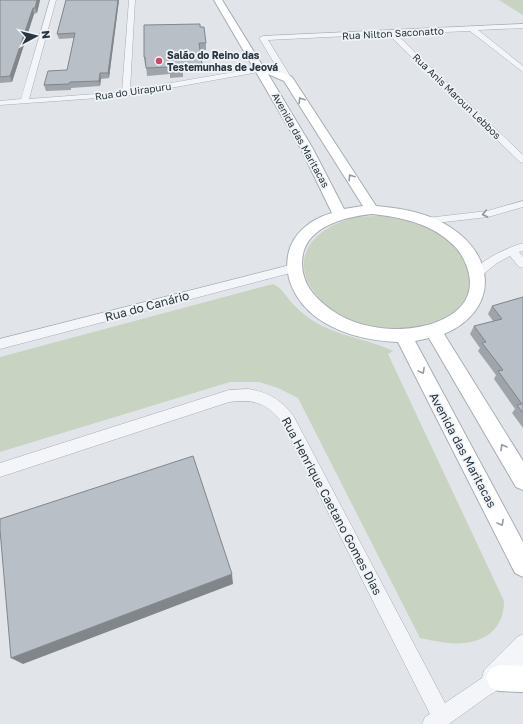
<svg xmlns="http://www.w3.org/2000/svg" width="523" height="724" font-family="'Golos Text',sans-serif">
<rect width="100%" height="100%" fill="#e1e5ea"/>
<g fill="#c8d3c2">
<path d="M 499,0 L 523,0 L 523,15 Z"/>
<path d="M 382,216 C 415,221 457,232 469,267 C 472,276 473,287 469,297 C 468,299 465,302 464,304 C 442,333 397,335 364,325 C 350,320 332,314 322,302 C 314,292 305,282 304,268 C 301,239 334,221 358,217 C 366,216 375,216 382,216 Z"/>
<path d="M 273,284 C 283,288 287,299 295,306 C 301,312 309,319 317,323 C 340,337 369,339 393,351 L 388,354 L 504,601 C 504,634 478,646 448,643 C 439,642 429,640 420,638 L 298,398 L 278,388 L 259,382 L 230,382 L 0,452 L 0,357 Z"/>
</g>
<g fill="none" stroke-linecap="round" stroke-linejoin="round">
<defs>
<g id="street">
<path d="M 50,0 L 56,0 L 29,99 L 122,92 L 129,0 L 135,0 L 130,90 L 264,67 L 268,69 L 264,71 L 126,96 L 0,105 L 0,101 L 21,99 Z"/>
<path d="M 523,24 L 523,28 L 478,30 L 523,66 L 523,72 L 470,31 L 396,34 L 523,155 L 523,163 L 520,162 L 388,34 L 268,40 L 292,79 L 288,81 L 284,79 L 259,38 L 263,36 Z"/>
<path d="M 523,201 L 523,207 L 488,217 L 427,224 L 422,221 L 427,218 L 487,211 Z"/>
<path d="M 523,243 L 523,251 L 519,252 L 523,257 L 523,268 L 519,267 L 510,256 L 497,263 L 481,276 L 473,276 L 471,273 L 473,270 C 488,257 504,249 523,243 Z"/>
<path d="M 294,264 L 298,265 L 300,268 L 298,271 L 0,349 L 0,339 Z"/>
<path d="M 248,389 C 268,392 282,400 294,417 L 445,703 L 482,678 L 484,670 L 517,637 L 523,634 L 523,675 L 488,696 L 449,724 L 422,724 L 425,717 L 430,714 L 284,425 C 268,403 256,399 229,402 L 0,477 L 0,463 L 229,390 Z"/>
</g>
<g id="secondary">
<path d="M 214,0 L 222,0 L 262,65 L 292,77 L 376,206 C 401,208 429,213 450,227 C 497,257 498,311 444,334 L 523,461 L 523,490 L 516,487 L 429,338 L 415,341 L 523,542 L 523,577 L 515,573 L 398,342 C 373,341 347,336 325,323 C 276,294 271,231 332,213 L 301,149 ZM 268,74 L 284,81 L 363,206 L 344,209 L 313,149 ZM 372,214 C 400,217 429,223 450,242 C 459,249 465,260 468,270 C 481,315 426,330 393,329 C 372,328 350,323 333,311 C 316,299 302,285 302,263 C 302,227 344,217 372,214 Z"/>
<path d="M 499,665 L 523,666 L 523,692 L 499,691 L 490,687 L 486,678 L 490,669 Z"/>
</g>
</defs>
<use href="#street" stroke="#a6adb4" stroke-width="1"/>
<use href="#secondary" stroke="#a6adb4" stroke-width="2"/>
<use href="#street" fill="#f3f5f8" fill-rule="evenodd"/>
<use href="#secondary" fill="#fff" fill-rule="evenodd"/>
</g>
<g fill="#9ea4aa">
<path d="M 0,0 L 40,0 L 37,13 L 34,14 L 12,82 L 0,83 Z"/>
<path d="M 66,0 L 119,0 L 109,78 L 101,79 L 100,86 L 71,88 L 71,90 L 46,91 L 44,85 L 67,70 L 69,61 L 74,38 L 59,39 L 57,34 Z"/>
<path d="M 200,27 L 206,43 L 206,50 L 200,50 L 203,71 L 183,72 L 183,77 L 170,78 L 170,74 L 147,76 L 146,65 L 145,65 L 144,57 Z"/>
<path d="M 523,297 L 523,428 L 512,413 L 515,409 L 494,379 L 496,375 L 478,351 L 480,348 L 470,334 L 474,326 L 493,321 L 488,314 L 492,306 Z"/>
</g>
<g fill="#81868b">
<path d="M 37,0 L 40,0 L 37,13 L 35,8 Z"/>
<path d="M 118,0 L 119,0 L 109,78 L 108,73 Z"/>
<path d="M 33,8 L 34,14 L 12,82 L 10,76 Z"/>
<path d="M 100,73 L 101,79 L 100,86 L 99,81 Z"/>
<path d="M 232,574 L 233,584 L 23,664 L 11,658 Z"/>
</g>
<g fill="#b8bfc6" stroke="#81868b">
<path d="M 0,0 L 37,0 L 35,8 L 33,8 L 10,76 L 0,77 Z"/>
<path d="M 66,0 L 118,0 L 108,73 L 100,73 L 99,81 L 70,82 L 69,84 L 44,85 L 48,71 L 67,70 L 69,61 L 75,33 L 57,34 Z"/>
<path d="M 200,24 L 200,27 L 204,27 L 206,43 L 199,43 L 202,64 L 182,65 L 183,69 L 169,70 L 169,67 L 146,68 L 145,57 L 144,57 L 144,25 Z"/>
<path d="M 523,297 L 523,413 L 517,405 L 522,404 L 498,371 L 503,370 L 482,343 L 486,342 L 474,326 L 502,319 L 492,306 Z"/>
<path d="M 193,456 L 232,574 L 11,658 L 0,530 L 0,519 Z"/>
</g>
<defs><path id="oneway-chevron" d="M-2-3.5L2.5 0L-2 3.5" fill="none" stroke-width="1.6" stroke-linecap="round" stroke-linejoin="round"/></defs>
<g stroke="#949aa0">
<use href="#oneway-chevron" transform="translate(301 100) rotate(-122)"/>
<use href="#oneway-chevron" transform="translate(351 177) rotate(-123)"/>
<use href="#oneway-chevron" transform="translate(422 371) rotate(62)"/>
<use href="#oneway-chevron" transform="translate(503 447) rotate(-121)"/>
<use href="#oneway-chevron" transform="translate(501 523) rotate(62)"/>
</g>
<use stroke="#8e959c" href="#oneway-chevron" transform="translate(485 214) rotate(169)"/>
<circle fill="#cf456a" stroke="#f0f4f7" stroke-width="1.5" cx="159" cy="61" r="4"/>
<g text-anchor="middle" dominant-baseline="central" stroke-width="3.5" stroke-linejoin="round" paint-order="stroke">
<g font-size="10" fill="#293541" stroke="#f0f4f7">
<text transform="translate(393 33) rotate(-3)">Rua Nilton Saconatto</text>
<text transform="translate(133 91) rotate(-8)">Rua do Uirapuru</text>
<text transform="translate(457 96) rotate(44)">Rua Anis Maroun Lebbos</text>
<text transform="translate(301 140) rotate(61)">Avenida das Maritacas</text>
</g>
<g font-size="10" font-weight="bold" fill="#293541" stroke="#f0f4f7" text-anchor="start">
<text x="167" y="55">Salão do Reino das<tspan x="167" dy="12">Testemunhas de Jeová</tspan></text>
</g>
<g font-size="12" fill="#293541" stroke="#f0f4f7">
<text transform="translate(147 306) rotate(-15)">Rua do Canário</text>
<text transform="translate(463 450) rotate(62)">Avenida das Maritacas</text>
<text transform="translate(332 506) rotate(62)">Rua Henrique Caetano Gomes Dias</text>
</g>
</g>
<g transform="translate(36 36) rotate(83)" stroke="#f0f4f7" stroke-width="3" paint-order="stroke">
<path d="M0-3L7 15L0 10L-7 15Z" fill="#293541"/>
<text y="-6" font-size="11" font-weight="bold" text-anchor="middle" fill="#293541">N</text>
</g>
</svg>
